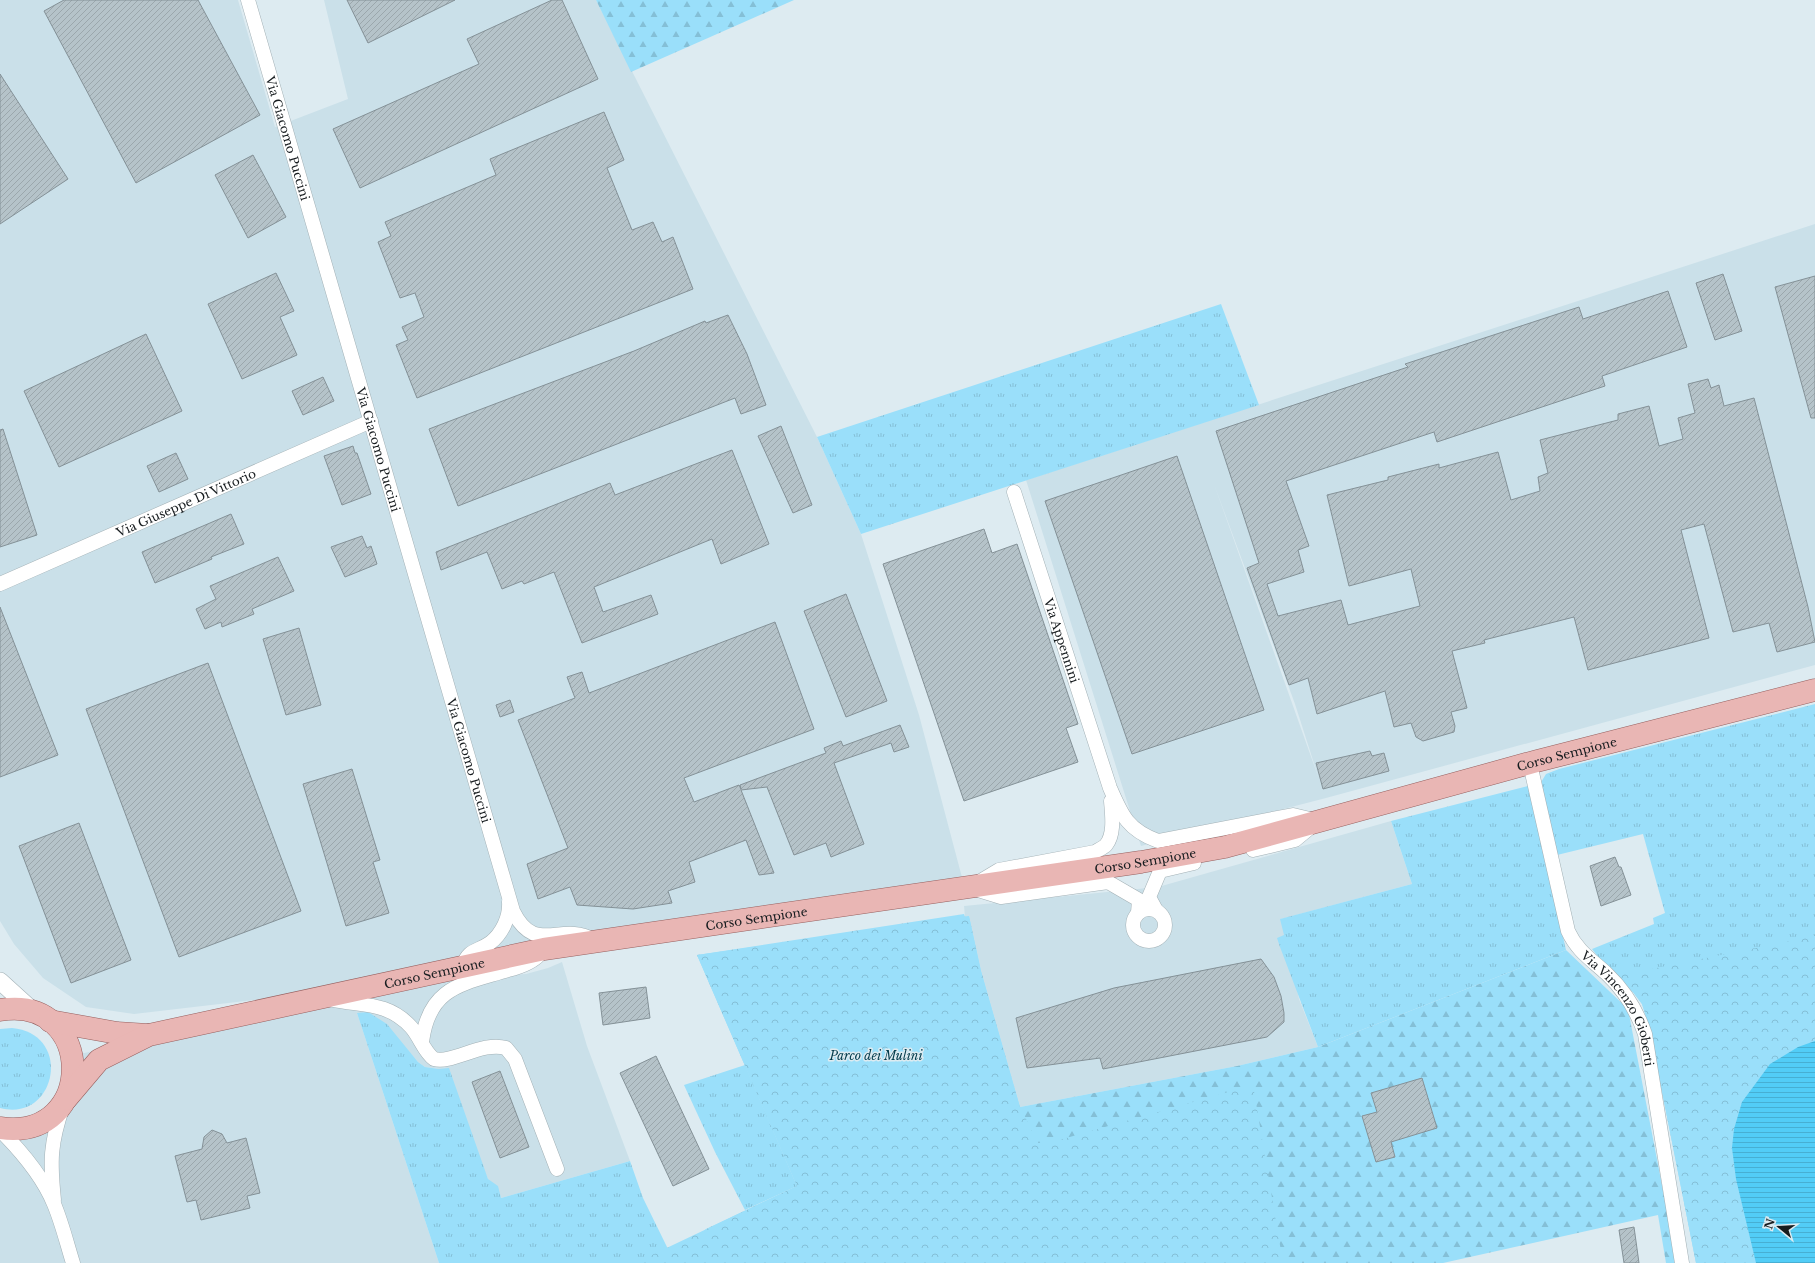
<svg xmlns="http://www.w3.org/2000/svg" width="1815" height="1263" font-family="'Libre Baskerville',serif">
<defs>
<pattern id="grass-tufts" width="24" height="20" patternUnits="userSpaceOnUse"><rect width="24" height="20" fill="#9adffa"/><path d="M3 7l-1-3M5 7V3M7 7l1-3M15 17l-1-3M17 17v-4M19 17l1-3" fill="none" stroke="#84bfd6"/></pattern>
<pattern id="forest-firs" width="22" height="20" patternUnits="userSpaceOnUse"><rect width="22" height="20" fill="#9adffa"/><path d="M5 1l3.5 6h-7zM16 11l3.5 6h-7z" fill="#84bfd6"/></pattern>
<pattern id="park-crowns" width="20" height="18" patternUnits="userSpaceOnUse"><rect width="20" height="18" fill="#9adffa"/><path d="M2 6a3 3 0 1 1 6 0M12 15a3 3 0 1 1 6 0" fill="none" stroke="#84bfd6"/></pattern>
<pattern id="water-rules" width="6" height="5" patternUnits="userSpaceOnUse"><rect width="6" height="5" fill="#52cdf7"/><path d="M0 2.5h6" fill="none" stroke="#47afd3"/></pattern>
<pattern id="building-hatch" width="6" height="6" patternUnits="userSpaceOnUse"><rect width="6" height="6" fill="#b5c3c9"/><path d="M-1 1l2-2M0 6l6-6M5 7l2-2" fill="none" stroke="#9ba7ac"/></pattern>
</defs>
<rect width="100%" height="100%" fill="#ddebf1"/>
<g fill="#cae0e9" fill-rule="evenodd">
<path d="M 0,0 L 238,0 L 275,127 L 348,99 L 324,0 L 596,0 L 817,437 L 861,534 L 919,715 L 964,885 L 349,989 L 134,1014 L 86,1007 L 43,978 L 14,944 L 0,921 Z"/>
<path d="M 1815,224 L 1815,665 L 1326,798 L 1141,846 L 1026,480 ZM 1214,484 L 1295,704 L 1319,779 Z"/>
<path d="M 1391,821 L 1412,884 L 1281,919 L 1299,999 L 1318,1047 L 1237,1066 L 1020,1107 L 981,971 L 969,916 L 965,917 L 964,906 L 1158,887 Z"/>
<path d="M 562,962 L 587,1046 L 630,1161 L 501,1198 L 488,1179 L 439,1069 L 425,1067 L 418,1062 L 398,1039 L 357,1013 L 439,1263 L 0,1263 L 0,1130 L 43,1124 L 74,1055 L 380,995 L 448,979 L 526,974 L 548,968 Z"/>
</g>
<g fill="url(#grass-tufts)">
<path d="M 1221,304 L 1259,405 L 861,534 L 817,437 Z"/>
<path d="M 1815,704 L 1815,1263 L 1696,1263 L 1649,1026 L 1642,1004 L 1633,992 L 1609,971 L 1592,949 L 1654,924 L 1653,918 L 1665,913 L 1643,834 L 1557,855 L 1540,784 L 1546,774 L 1559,769 Z"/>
<path d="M 1528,786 L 1566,950 L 1318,1047 L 1280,947 L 1277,938 L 1284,935 L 1280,919 L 1412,884 L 1391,821 Z"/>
<path d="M 368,1012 L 387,1024 L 418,1062 L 425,1067 L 439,1069 L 449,1068 L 488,1179 L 498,1186 L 501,1198 L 630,1161 L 643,1198 L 667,1247 L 672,1263 L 439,1263 L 357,1013 Z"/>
<path d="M 12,1028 C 74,1034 56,1123 0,1108 L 0,1029 Z"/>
<path d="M 745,1065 L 797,1186 L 745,1210 L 715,1152 L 684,1085 Z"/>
</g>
<g fill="url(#forest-firs)">
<path d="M 596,0 L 794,0 L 631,72 Z"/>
<path d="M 969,916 L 981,971 L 1020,1107 L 1237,1066 L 1318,1047 L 1566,950 L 1628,1009 L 1677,1263 L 1666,1263 L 1658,1215 L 1443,1263 L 672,1263 L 706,1229 L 797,1186 L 697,955 Z"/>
</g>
<g fill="url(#park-crowns)">
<path d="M 964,914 L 965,917 L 969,916 L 981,971 L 1020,1107 L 1038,1143 L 1052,1142 L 1253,1085 L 1283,1263 L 635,1263 L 797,1186 L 697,955 Z"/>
<path d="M 1815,936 L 1815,1263 L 1696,1263 L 1649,1026 L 1642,1004 L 1633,992 L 1609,971 L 1637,972 Z"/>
</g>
<path fill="url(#water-rules)" d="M 1815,1041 L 1815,1263 L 1756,1263 L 1736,1179 L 1732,1148 L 1734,1129 L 1742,1102 L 1770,1064 L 1798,1047 Z"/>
<g fill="url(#building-hatch)" stroke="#849197">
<path d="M 64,0 L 198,0 L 260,115 L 136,183 L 44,11 Z"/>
<path d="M 347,0 L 455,0 L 368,43 Z"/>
<path d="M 552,0 L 562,0 L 598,79 L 360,188 L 333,129 L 479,64 L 467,39 Z"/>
<path d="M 0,74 L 68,179 L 0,224 Z"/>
<path d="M 604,112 L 624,160 L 607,168 L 632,230 L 653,222 L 662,242 L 673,237 L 693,289 L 417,398 L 396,345 L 408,340 L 402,327 L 424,317 L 415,293 L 400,298 L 378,242 L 391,236 L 385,222 L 496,175 L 490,159 Z"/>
<path d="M 253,155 L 286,217 L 248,238 L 215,175 Z"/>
<path d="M 276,273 L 294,311 L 280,317 L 297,355 L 242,379 L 208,304 Z"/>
<path d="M 1723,274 L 1742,331 L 1715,340 L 1696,283 Z"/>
<path d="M 1815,276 L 1815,418 L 1811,418 L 1775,287 Z"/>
<path d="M 1668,291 L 1687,347 L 1602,376 L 1605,386 L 1437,442 L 1434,432 L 1286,481 L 1309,546 L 1298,550 L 1304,572 L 1267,584 L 1278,616 L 1341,600 L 1348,625 L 1420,606 L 1411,569 L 1349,586 L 1327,495 L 1388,480 L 1388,477 L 1439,464 L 1439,468 L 1498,452 L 1511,500 L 1540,491 L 1538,477 L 1548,473 L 1540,440 L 1618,420 L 1618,414 L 1649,406 L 1659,446 L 1683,439 L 1678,418 L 1695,413 L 1688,384 L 1708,379 L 1711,388 L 1719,385 L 1724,406 L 1754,398 L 1808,607 L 1815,642 L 1777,652 L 1769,623 L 1733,632 L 1704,524 L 1681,530 L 1709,638 L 1588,670 L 1574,617 L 1484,640 L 1485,643 L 1452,651 L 1467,708 L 1451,712 L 1455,726 L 1454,732 L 1423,741 L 1416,737 L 1411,723 L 1394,727 L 1385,691 L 1317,714 L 1308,678 L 1289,685 L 1247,568 L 1259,563 L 1216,431 L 1408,367 L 1405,364 L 1579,307 L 1583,319 Z"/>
<path d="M 728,315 L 747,354 L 766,405 L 741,414 L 735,398 L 458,506 L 429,429 L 634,351 L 705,321 L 706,323 Z"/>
<path d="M 146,334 L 182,411 L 59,467 L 24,391 Z"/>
<path d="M 323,377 L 334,401 L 303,415 L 292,391 Z"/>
<path d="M 781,426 L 812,505 L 793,513 L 758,436 Z"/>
<path d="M 3,429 L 37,535 L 0,547 L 0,430 Z"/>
<path d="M 353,446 L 355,453 L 357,453 L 371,494 L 342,505 L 324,456 Z"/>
<path d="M 732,450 L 769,544 L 721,564 L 712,539 L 594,587 L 603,612 L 651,595 L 658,614 L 582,643 L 554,572 L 524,584 L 522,581 L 502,589 L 487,552 L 441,570 L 436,552 L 610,483 L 615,495 Z"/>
<path d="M 176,453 L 188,479 L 159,492 L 147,466 Z"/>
<path d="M 1177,456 L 1264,710 L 1132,754 L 1045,501 Z"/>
<path d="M 231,514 L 244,544 L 211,557 L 212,559 L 155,583 L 142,552 Z"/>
<path d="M 984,529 L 992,553 L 1017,544 L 1078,724 L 1066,728 L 1078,762 L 964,801 L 883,564 Z"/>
<path d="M 362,536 L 367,548 L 371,546 L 377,564 L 345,577 L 331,547 Z"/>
<path d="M 278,557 L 294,591 L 252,609 L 254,614 L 222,627 L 221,622 L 205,629 L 196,609 L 216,599 L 210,586 Z"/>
<path d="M 846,594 L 887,701 L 846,717 L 804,611 Z"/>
<path d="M 0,607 L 58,755 L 0,777 Z"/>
<path d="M 775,622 L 814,729 L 684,778 L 694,802 L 739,785 L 741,789 L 740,785 L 826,753 L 824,748 L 841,741 L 843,746 L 900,725 L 909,747 L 894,752 L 891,743 L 834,763 L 864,844 L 831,857 L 826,843 L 794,855 L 767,787 L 741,790 L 774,873 L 759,875 L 746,840 L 689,862 L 695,882 L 668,891 L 672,903 L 633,909 L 577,905 L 570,887 L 538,899 L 527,864 L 568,848 L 518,720 L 575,698 L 567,677 L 582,672 L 589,693 Z"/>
<path d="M 299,628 L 321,705 L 286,715 L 263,639 Z"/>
<path d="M 208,663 L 301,911 L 179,957 L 86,709 Z"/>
<path d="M 510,700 L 514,712 L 500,717 L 496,705 Z"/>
<path d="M 1370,751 L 1372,756 L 1384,753 L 1389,771 L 1323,789 L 1316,763 Z"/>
<path d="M 352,769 L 380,860 L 373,862 L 389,913 L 346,926 L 303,784 Z"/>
<path d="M 79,823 L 131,960 L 71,983 L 19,846 Z"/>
<path d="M 1615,857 L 1619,867 L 1621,867 L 1631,895 L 1601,906 L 1590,866 Z"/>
<path d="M 1261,959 L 1274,977 L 1281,996 L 1284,1013 L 1284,1022 L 1267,1037 L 1103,1069 L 1100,1058 L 1027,1068 L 1016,1018 L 1114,988 Z"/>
<path d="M 646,987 L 650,1018 L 603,1025 L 599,993 Z"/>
<path d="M 656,1056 L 709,1169 L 673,1186 L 620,1073 Z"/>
<path d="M 500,1071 L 529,1147 L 500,1158 L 472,1082 Z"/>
<path d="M 1422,1078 L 1437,1128 L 1391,1142 L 1395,1157 L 1376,1162 L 1362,1116 L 1377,1112 L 1371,1093 Z"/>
<path d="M 212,1130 L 222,1134 L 227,1143 L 246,1138 L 260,1193 L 247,1196 L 250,1208 L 201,1220 L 196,1200 L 187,1202 L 175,1156 L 202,1149 L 204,1137 Z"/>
<path d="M 1634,1227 L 1639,1263 L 1624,1263 L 1619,1230 Z"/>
</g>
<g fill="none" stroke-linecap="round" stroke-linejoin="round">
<defs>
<g id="minor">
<path id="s1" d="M 248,0 L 513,911 C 535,956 560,921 594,940"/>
<path id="s2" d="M 1014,492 L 1110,788 C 1122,816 1128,830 1158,841 L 1293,815 L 1314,820"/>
<path id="s3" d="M 0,584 L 371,421"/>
<path id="s4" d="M 1530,764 L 1568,931 C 1577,951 1592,960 1607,974 C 1625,991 1637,1011 1645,1034 L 1682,1263"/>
<path d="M 1253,850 L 1295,840 L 1312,826"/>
<path d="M 979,882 L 999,870 L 1095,852 C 1098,850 1103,848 1106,845 C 1115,834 1112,814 1111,801"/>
<path d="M 975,889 L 1001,897 L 1108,882 L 1139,900 L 1138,913"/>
<circle cx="1149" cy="925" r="16"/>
<path d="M 1156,910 L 1149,897 L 1160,871 L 1194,863"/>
<path d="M 463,966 C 468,949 477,952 490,943 C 502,934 510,917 509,902"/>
<path d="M 333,1000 C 363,1006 388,1002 411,1027 C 420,1037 424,1052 434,1059 C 453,1064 482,1041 506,1048 L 515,1059 L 557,1169"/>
<path d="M 422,1042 C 429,986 463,984 508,970 C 520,967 532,963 540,954"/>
<path d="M 0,1130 C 21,1151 43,1177 54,1204 C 62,1223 67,1244 73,1263"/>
<path d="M 54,1200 C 50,1161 50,1144 63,1106"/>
</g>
<path id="tertiary" d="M 0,981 L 33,1011"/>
<g id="primary">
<path d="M 0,1010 C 96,994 98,1142 0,1128"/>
<path d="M 50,1021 L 117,1033 L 148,1035"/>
<path id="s5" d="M 66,1099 L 99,1060 L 149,1035 L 544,949 L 1141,862 L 1225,847 L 1537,761 L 1815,690"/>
</g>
</defs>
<use href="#minor" stroke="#a3b1b6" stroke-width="15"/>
<use href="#tertiary" stroke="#a3b1b6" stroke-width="18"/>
<use href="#primary" stroke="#96605f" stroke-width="23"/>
<use href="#minor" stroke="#fff" stroke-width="14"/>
<use href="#tertiary" stroke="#fff" stroke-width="17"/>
<use href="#primary" stroke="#e9b6b4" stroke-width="22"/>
</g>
<g text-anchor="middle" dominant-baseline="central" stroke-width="3" stroke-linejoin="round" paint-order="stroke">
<g font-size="12" fill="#171c1f" stroke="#ddebf1">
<text stroke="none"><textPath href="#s1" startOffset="144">Via Giacomo Puccini</textPath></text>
<text stroke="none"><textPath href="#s1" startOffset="468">Via Giacomo Puccini</textPath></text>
<text stroke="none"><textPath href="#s3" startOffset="203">Via Giuseppe Di Vittorio</textPath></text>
<text stroke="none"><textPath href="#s2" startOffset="156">Via Appennini</textPath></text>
<text stroke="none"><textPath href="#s5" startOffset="1554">Corso Sempione</textPath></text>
<text stroke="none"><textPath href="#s1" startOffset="792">Via Giacomo Puccini</textPath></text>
<text stroke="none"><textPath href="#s5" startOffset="1119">Corso Sempione</textPath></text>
<text stroke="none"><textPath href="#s5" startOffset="726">Corso Sempione</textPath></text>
<text stroke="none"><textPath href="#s5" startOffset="399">Corso Sempione</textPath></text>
<text stroke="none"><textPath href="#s4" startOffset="266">Via Vincenzo Gioberti</textPath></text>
</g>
<g font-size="12" font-style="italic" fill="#003a4b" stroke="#ddebf1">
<text x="876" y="1055">Parco dei Mulini</text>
</g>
</g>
<g transform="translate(1779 1227) rotate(288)" stroke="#ddebf1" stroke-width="3" paint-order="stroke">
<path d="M0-3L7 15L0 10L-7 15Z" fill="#171c1f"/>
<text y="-6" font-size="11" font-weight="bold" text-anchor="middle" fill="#171c1f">N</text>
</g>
</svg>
